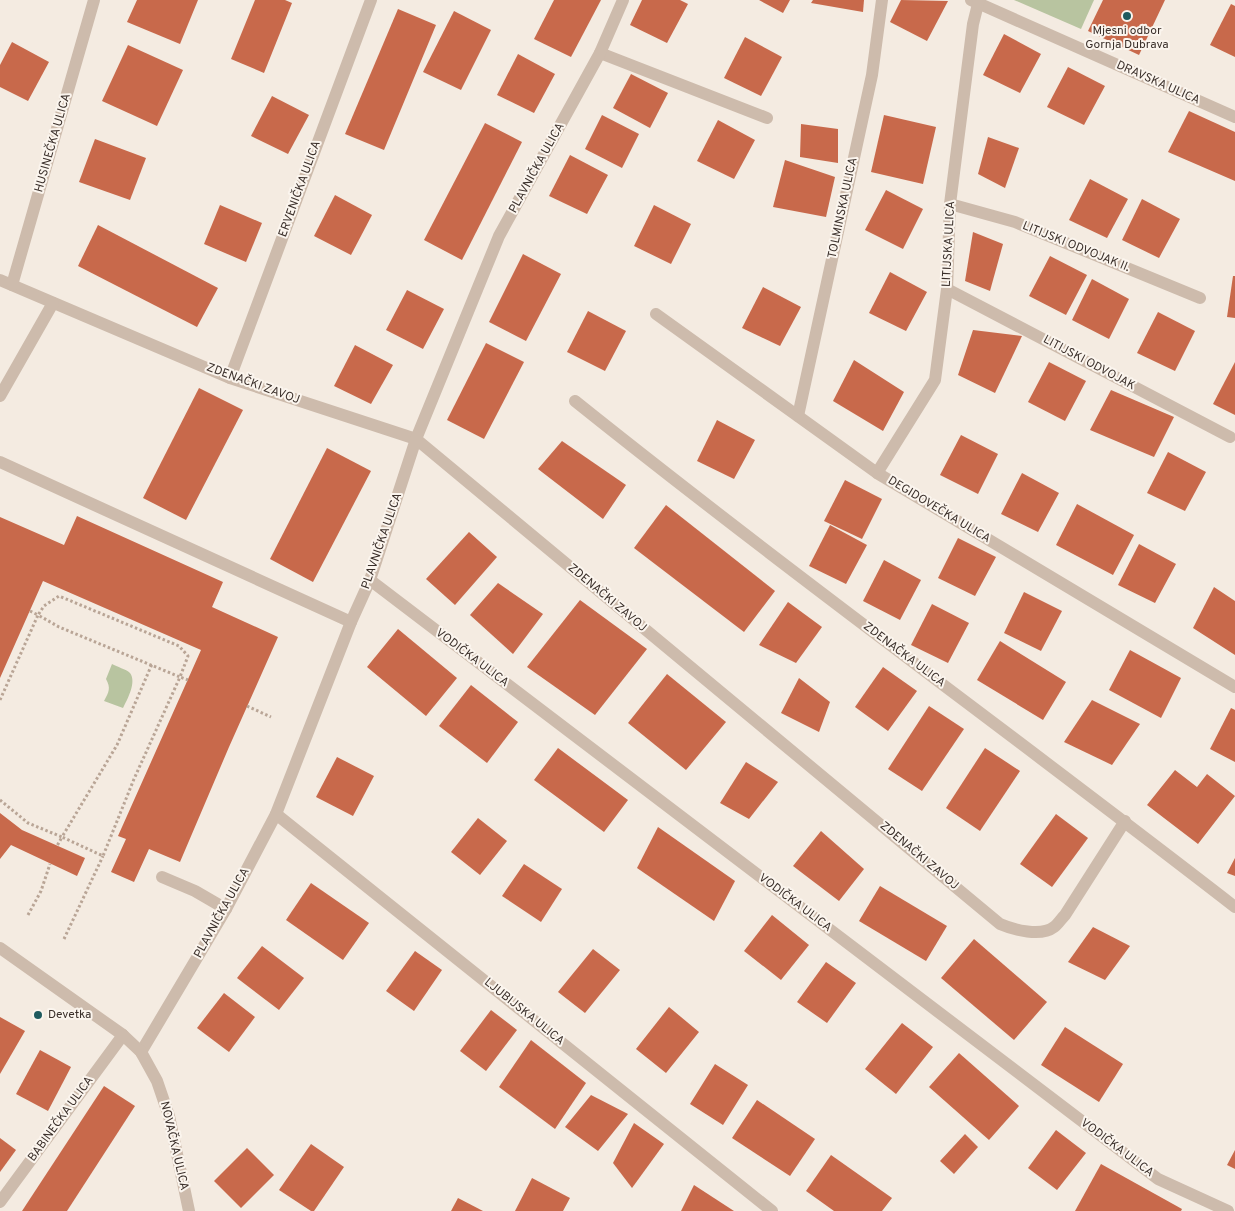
<svg xmlns="http://www.w3.org/2000/svg" width="1235" height="1211" font-family="Overpass,sans-serif">
<rect width="100%" height="100%" fill="#f4ebe1"/>
<g fill="#b8c4a0">
<path d="M 1014,0 L 1094,0 L 1081,29 Z"/>
<path d="M 112,664 C 117,667 126,669 130,673 C 137,682 127,700 123,708 L 104,701 C 109,692 111,688 106,679 Z"/>
</g>
<g fill="#c8694b">
<path d="M 137,0 L 198,0 L 180,44 L 127,22 Z"/>
<path d="M 255,0 L 285,0 L 292,3 L 264,73 L 231,59 Z"/>
<path d="M 554,0 L 601,0 L 571,57 L 534,39 Z"/>
<path d="M 642,0 L 680,0 L 688,4 L 667,43 L 630,25 Z"/>
<path d="M 759,0 L 790,0 L 783,13 Z"/>
<path d="M 813,0 L 864,0 L 863,12 L 811,3 Z"/>
<path d="M 901,0 L 948,1 L 927,41 L 890,22 Z"/>
<path d="M 1103,0 L 1165,0 L 1139,55 L 1088,31 Z"/>
<path d="M 1231,4 L 1235,6 L 1235,57 L 1210,45 Z"/>
<path d="M 398,9 L 436,25 L 384,150 L 345,134 Z"/>
<path d="M 454,11 L 491,30 L 461,90 L 423,72 Z"/>
<path d="M 1004,34 L 1041,54 L 1020,93 L 983,75 Z"/>
<path d="M 745,37 L 782,57 L 761,96 L 724,78 Z"/>
<path d="M 12,42 L 49,62 L 28,101 L 0,87 L 0,65 Z"/>
<path d="M 128,45 L 183,70 L 157,126 L 102,101 Z"/>
<path d="M 518,54 L 555,74 L 534,113 L 497,95 Z"/>
<path d="M 1068,67 L 1105,86 L 1084,125 L 1047,107 Z"/>
<path d="M 631,74 L 668,93 L 650,128 L 613,108 Z"/>
<path d="M 272,96 L 309,115 L 288,154 L 251,136 Z"/>
<path d="M 1189,111 L 1235,132 L 1235,181 L 1168,152 Z"/>
<path d="M 602,115 L 639,134 L 622,168 L 585,149 Z"/>
<path d="M 884,115 L 936,127 L 923,184 L 871,172 Z"/>
<path d="M 718,120 L 755,140 L 734,179 L 697,161 Z"/>
<path d="M 485,123 L 522,142 L 462,260 L 424,240 Z"/>
<path d="M 801,124 L 838,129 L 838,163 L 800,157 Z"/>
<path d="M 988,137 L 1019,148 L 1005,188 L 978,174 Z"/>
<path d="M 95,139 L 146,158 L 130,200 L 79,182 Z"/>
<path d="M 570,155 L 608,175 L 587,214 L 549,196 Z"/>
<path d="M 785,160 L 835,177 L 826,217 L 773,207 Z"/>
<path d="M 1090,179 L 1128,199 L 1107,238 L 1069,220 Z"/>
<path d="M 886,190 L 923,209 L 903,249 L 865,230 Z"/>
<path d="M 335,195 L 372,215 L 351,255 L 314,236 Z"/>
<path d="M 1142,199 L 1180,219 L 1159,258 L 1122,240 Z"/>
<path d="M 220,205 L 262,223 L 246,262 L 204,244 Z"/>
<path d="M 654,205 L 691,224 L 671,264 L 634,246 Z"/>
<path d="M 98,225 L 218,288 L 197,327 L 78,266 Z"/>
<path d="M 973,232 L 1003,244 L 990,291 L 965,281 Z"/>
<path d="M 523,254 L 561,274 L 526,341 L 489,322 Z"/>
<path d="M 1050,256 L 1087,275 L 1066,315 L 1029,296 Z"/>
<path d="M 890,272 L 927,292 L 906,331 L 869,313 Z"/>
<path d="M 1233,276 L 1235,276 L 1235,318 L 1227,317 Z"/>
<path d="M 1092,279 L 1129,299 L 1109,339 L 1072,320 Z"/>
<path d="M 763,287 L 801,307 L 780,346 L 742,328 Z"/>
<path d="M 407,290 L 444,309 L 423,349 L 386,330 Z"/>
<path d="M 588,311 L 626,331 L 605,371 L 567,352 Z"/>
<path d="M 1158,312 L 1195,331 L 1175,371 L 1137,353 Z"/>
<path d="M 973,330 L 1022,336 L 995,393 L 958,375 Z"/>
<path d="M 486,343 L 524,362 L 484,439 L 447,420 Z"/>
<path d="M 355,345 L 393,365 L 371,404 L 334,386 Z"/>
<path d="M 854,360 L 904,392 L 883,431 L 833,401 Z"/>
<path d="M 1049,362 L 1086,381 L 1065,421 L 1028,402 Z"/>
<path d="M 1235,362 L 1235,415 L 1213,404 Z"/>
<path d="M 199,388 L 243,410 L 186,520 L 143,498 Z"/>
<path d="M 1111,390 L 1174,417 L 1154,457 L 1090,430 Z"/>
<path d="M 717,420 L 755,440 L 734,479 L 697,461 Z"/>
<path d="M 961,435 L 998,454 L 978,494 L 940,475 Z"/>
<path d="M 562,441 L 626,485 L 603,519 L 538,469 Z"/>
<path d="M 327,448 L 371,471 L 313,582 L 270,559 Z"/>
<path d="M 1168,452 L 1206,472 L 1185,511 L 1147,493 Z"/>
<path d="M 1022,473 L 1059,493 L 1038,532 L 1001,514 Z"/>
<path d="M 845,480 L 882,499 L 862,539 L 824,521 Z"/>
<path d="M 1077,504 L 1134,535 L 1113,575 L 1056,545 Z"/>
<path d="M 666,505 L 775,591 L 744,632 L 634,548 Z"/>
<path d="M 77,516 L 223,582 L 212,607 L 278,637 L 229,747 L 180,862 L 149,849 L 134,882 L 111,872 L 126,839 L 118,836 L 201,650 L 43,581 L 0,678 L 0,517 L 64,545 Z"/>
<path d="M 830,525 L 867,545 L 846,584 L 809,566 Z"/>
<path d="M 469,532 L 497,557 L 455,605 L 426,579 Z"/>
<path d="M 958,538 L 996,557 L 975,596 L 938,578 Z"/>
<path d="M 1139,544 L 1176,564 L 1155,603 L 1118,585 Z"/>
<path d="M 884,560 L 921,580 L 900,620 L 863,601 Z"/>
<path d="M 498,583 L 543,614 L 513,654 L 470,615 Z"/>
<path d="M 1214,587 L 1235,601 L 1235,655 L 1193,628 Z"/>
<path d="M 1024,592 L 1062,611 L 1041,651 L 1004,633 Z"/>
<path d="M 580,600 L 647,649 L 595,715 L 527,667 Z"/>
<path d="M 788,602 L 822,627 L 796,663 L 759,645 Z"/>
<path d="M 932,604 L 969,623 L 948,663 L 911,645 Z"/>
<path d="M 398,629 L 457,678 L 426,716 L 367,667 Z"/>
<path d="M 1000,641 L 1066,682 L 1043,720 L 977,680 Z"/>
<path d="M 1130,650 L 1181,678 L 1161,718 L 1109,690 Z"/>
<path d="M 883,667 L 917,691 L 888,731 L 855,707 Z"/>
<path d="M 667,674 L 726,722 L 686,770 L 628,723 Z"/>
<path d="M 799,678 L 830,702 L 819,732 L 781,713 Z"/>
<path d="M 471,685 L 518,722 L 487,763 L 439,726 Z"/>
<path d="M 1092,700 L 1140,724 L 1112,765 L 1064,742 Z"/>
<path d="M 929,706 L 964,729 L 922,791 L 888,769 Z"/>
<path d="M 1231,708 L 1235,710 L 1235,762 L 1210,749 Z"/>
<path d="M 558,748 L 628,800 L 604,832 L 534,780 Z"/>
<path d="M 985,748 L 1020,771 L 980,831 L 946,808 Z"/>
<path d="M 337,757 L 374,776 L 353,816 L 316,797 Z"/>
<path d="M 746,762 L 778,782 L 749,819 L 720,803 Z"/>
<path d="M 1175,770 L 1197,787 L 1207,774 L 1235,796 L 1198,844 L 1147,805 Z"/>
<path d="M 0,813 L 22,830 L 85,858 L 77,876 L 11,845 L 0,859 Z"/>
<path d="M 1056,814 L 1088,838 L 1052,887 L 1020,864 Z"/>
<path d="M 478,818 L 507,841 L 480,875 L 451,852 Z"/>
<path d="M 658,827 L 735,881 L 714,921 L 637,868 Z"/>
<path d="M 821,831 L 864,869 L 839,901 L 793,866 Z"/>
<path d="M 1235,858 L 1235,876 L 1227,873 Z"/>
<path d="M 524,864 L 562,889 L 541,922 L 502,896 Z"/>
<path d="M 311,883 L 369,923 L 343,960 L 286,920 Z"/>
<path d="M 880,886 L 947,926 L 926,961 L 859,921 Z"/>
<path d="M 772,915 L 809,945 L 781,980 L 744,951 Z"/>
<path d="M 1093,927 L 1130,946 L 1105,980 L 1068,962 Z"/>
<path d="M 974,939 L 1047,1002 L 1014,1040 L 941,978 Z"/>
<path d="M 262,946 L 304,978 L 279,1010 L 237,978 Z"/>
<path d="M 593,949 L 620,970 L 585,1013 L 558,992 Z"/>
<path d="M 415,951 L 442,970 L 414,1011 L 386,991 Z"/>
<path d="M 826,962 L 856,983 L 827,1023 L 797,1002 Z"/>
<path d="M 224,993 L 255,1017 L 229,1052 L 197,1028 Z"/>
<path d="M 669,1007 L 699,1032 L 666,1073 L 636,1049 Z"/>
<path d="M 491,1010 L 517,1030 L 486,1071 L 460,1051 Z"/>
<path d="M 0,1017 L 25,1031 L 0,1074 Z"/>
<path d="M 902,1023 L 933,1047 L 896,1094 L 865,1069 Z"/>
<path d="M 1065,1027 L 1123,1064 L 1099,1102 L 1041,1065 Z"/>
<path d="M 531,1040 L 586,1083 L 555,1129 L 499,1087 Z"/>
<path d="M 40,1050 L 71,1067 L 48,1111 L 16,1094 Z"/>
<path d="M 959,1053 L 1019,1106 L 989,1140 L 929,1087 Z"/>
<path d="M 715,1064 L 748,1085 L 723,1125 L 690,1104 Z"/>
<path d="M 104,1086 L 135,1106 L 67,1211 L 22,1211 Z"/>
<path d="M 591,1095 L 628,1114 L 598,1151 L 565,1127 Z"/>
<path d="M 757,1100 L 815,1139 L 790,1176 L 732,1138 Z"/>
<path d="M 634,1123 L 664,1144 L 632,1188 L 613,1163 Z"/>
<path d="M 1056,1130 L 1086,1153 L 1057,1190 L 1028,1168 Z"/>
<path d="M 965,1134 L 978,1147 L 954,1174 L 940,1161 Z"/>
<path d="M 0,1138 L 16,1150 L 0,1172 Z"/>
<path d="M 311,1144 L 344,1167 L 314,1211 L 311,1211 L 279,1190 Z"/>
<path d="M 247,1148 L 274,1175 L 241,1208 L 214,1181 Z"/>
<path d="M 1235,1150 L 1235,1169 L 1227,1165 Z"/>
<path d="M 831,1155 L 892,1198 L 882,1211 L 834,1211 L 806,1191 Z"/>
<path d="M 1101,1164 L 1182,1209 L 1181,1211 L 1075,1211 Z"/>
<path d="M 532,1178 L 570,1198 L 563,1211 L 515,1211 Z"/>
<path d="M 694,1185 L 734,1211 L 681,1211 Z"/>
<path d="M 458,1198 L 483,1211 L 451,1211 Z"/>
</g>
<g fill="none" stroke-linecap="round" stroke-linejoin="round">
<g stroke="#b9a596" stroke-width="3" stroke-dasharray="2.5 2.5" stroke-linecap="butt">
<path d="M 30,611 L 38,615 L 44,606 L 59,596 L 179,646 L 188,656 L 180,677 L 188,680"/>
<path d="M 0,700 L 38,615 L 59,627 L 180,677 L 134,779 L 103,856 L 62,837 L 57,846"/>
<path d="M 247,706 L 271,717"/>
<path d="M 0,800 L 28,823 L 62,837 L 117,745 L 152,664"/>
<path d="M 28,915 L 41,891 L 50,864"/>
<path d="M 64,939 L 103,856"/>
</g>
<g stroke="#cdbbac" stroke-width="12">
<path d="M 0,462 L 351,622"/>
<path d="M 162,877 L 195,891 L 226,909"/>
</g>
<g stroke="#cdbbac" stroke-width="12">
<path d="M 971,0 L 1235,117"/>
<path d="M 600,53 L 767,118"/>
<path d="M 950,204 L 1015,222 L 1200,298"/>
<path d="M 0,280 L 230,378 L 416,439 L 1000,924 C 1014,930 1041,937 1054,927 C 1058,924 1061,919 1065,915 L 1125,821"/>
<path d="M 12,285 L 94,0"/>
<path d="M 947,289 L 1230,437"/>
<path d="M 656,314 L 877,473 L 1235,687"/>
<path d="M 230,378 L 371,0"/>
<path d="M 0,396 L 53,303"/>
<path d="M 575,401 C 791,574 1016,737 1235,907"/>
<path d="M 798,416 L 872,75 L 882,0"/>
<path d="M 877,473 L 935,380 L 947,289 L 950,204 L 973,24 L 979,0"/>
<path d="M 370,580 L 1158,1179 L 1228,1211"/>
<path d="M 276,814 L 772,1211"/>
<path d="M 141,1052 L 226,909 L 276,814 L 351,622 L 370,580 L 416,439 L 499,236 L 600,53 L 623,0"/>
<path d="M 0,1202 L 123,1035"/>
</g>
<path stroke="#cdbbac" stroke-width="12" d="M 0,948 L 123,1035 L 141,1052 L 157,1081 L 169,1116 L 189,1211"/>
</g>
<g fill="#1f5a5e" stroke="#fbf5ee" stroke-width="2">
<circle cx="1127" cy="16" r="5"/>
<circle cx="38" cy="1015" r="5"/>
</g>
<g text-anchor="middle" dominant-baseline="central" stroke-width="4" stroke-linejoin="round" paint-order="stroke">
<g font-size="12" fill="#3b302b" stroke="#fbf5ee">
<text x="1127" y="31">Mjesni odbor<tspan x="1127" dy="14">Gornja Dubrava</tspan></text>
<text x="48" y="1015" text-anchor="start">Devetka</text>
</g>
<g font-size="12" fill="#3b302b" stroke="#fbf5ee">
<text transform="translate(1158 83) rotate(24)">DRAVSKA ULICA</text>
<text transform="translate(53 143) rotate(-74)">HUSINEČKA ULICA</text>
<text transform="translate(537 168) rotate(-61)">PLAVNIČKA ULICA</text>
<text transform="translate(300 189) rotate(-70)">ERVENIČKA ULICA</text>
<text transform="translate(843 208) rotate(-78)">TOLMINSKA ULICA</text>
<text transform="translate(949 244) rotate(-87)">LITIJSKA ULICA</text>
<text transform="translate(1076 247) rotate(22)">LITIJSKI ODVOJAK II.</text>
<text transform="translate(1089 363) rotate(28)">LITIJSKI ODVOJAK</text>
<text transform="translate(253 384) rotate(20)">ZDENAČKI ZAVOJ</text>
<text transform="translate(939 510) rotate(31)">DEGIDOVEČKA ULICA</text>
<text transform="translate(382 541) rotate(-71)">PLAVNIČKA ULICA</text>
<text transform="translate(607 598) rotate(40)">ZDENAČKI ZAVOJ</text>
<text transform="translate(904 655) rotate(37)">ZDENAČKA ULICA</text>
<text transform="translate(472 658) rotate(37)">VODIČKA ULICA</text>
<text transform="translate(919 856) rotate(40)">ZDENAČKI ZAVOJ</text>
<text transform="translate(795 903) rotate(37)">VODIČKA ULICA</text>
<text transform="translate(222 913) rotate(-61)">PLAVNIČKA ULICA</text>
<text transform="translate(524 1012) rotate(39)">LJUBIJSKA ULICA</text>
<text transform="translate(61 1119) rotate(-54)">BABINEČKA ULICA</text>
<text transform="translate(174 1146) rotate(77)">NOVAČKA ULICA</text>
<text transform="translate(1117 1148) rotate(37)">VODIČKA ULICA</text>
</g>
</g>
</svg>
